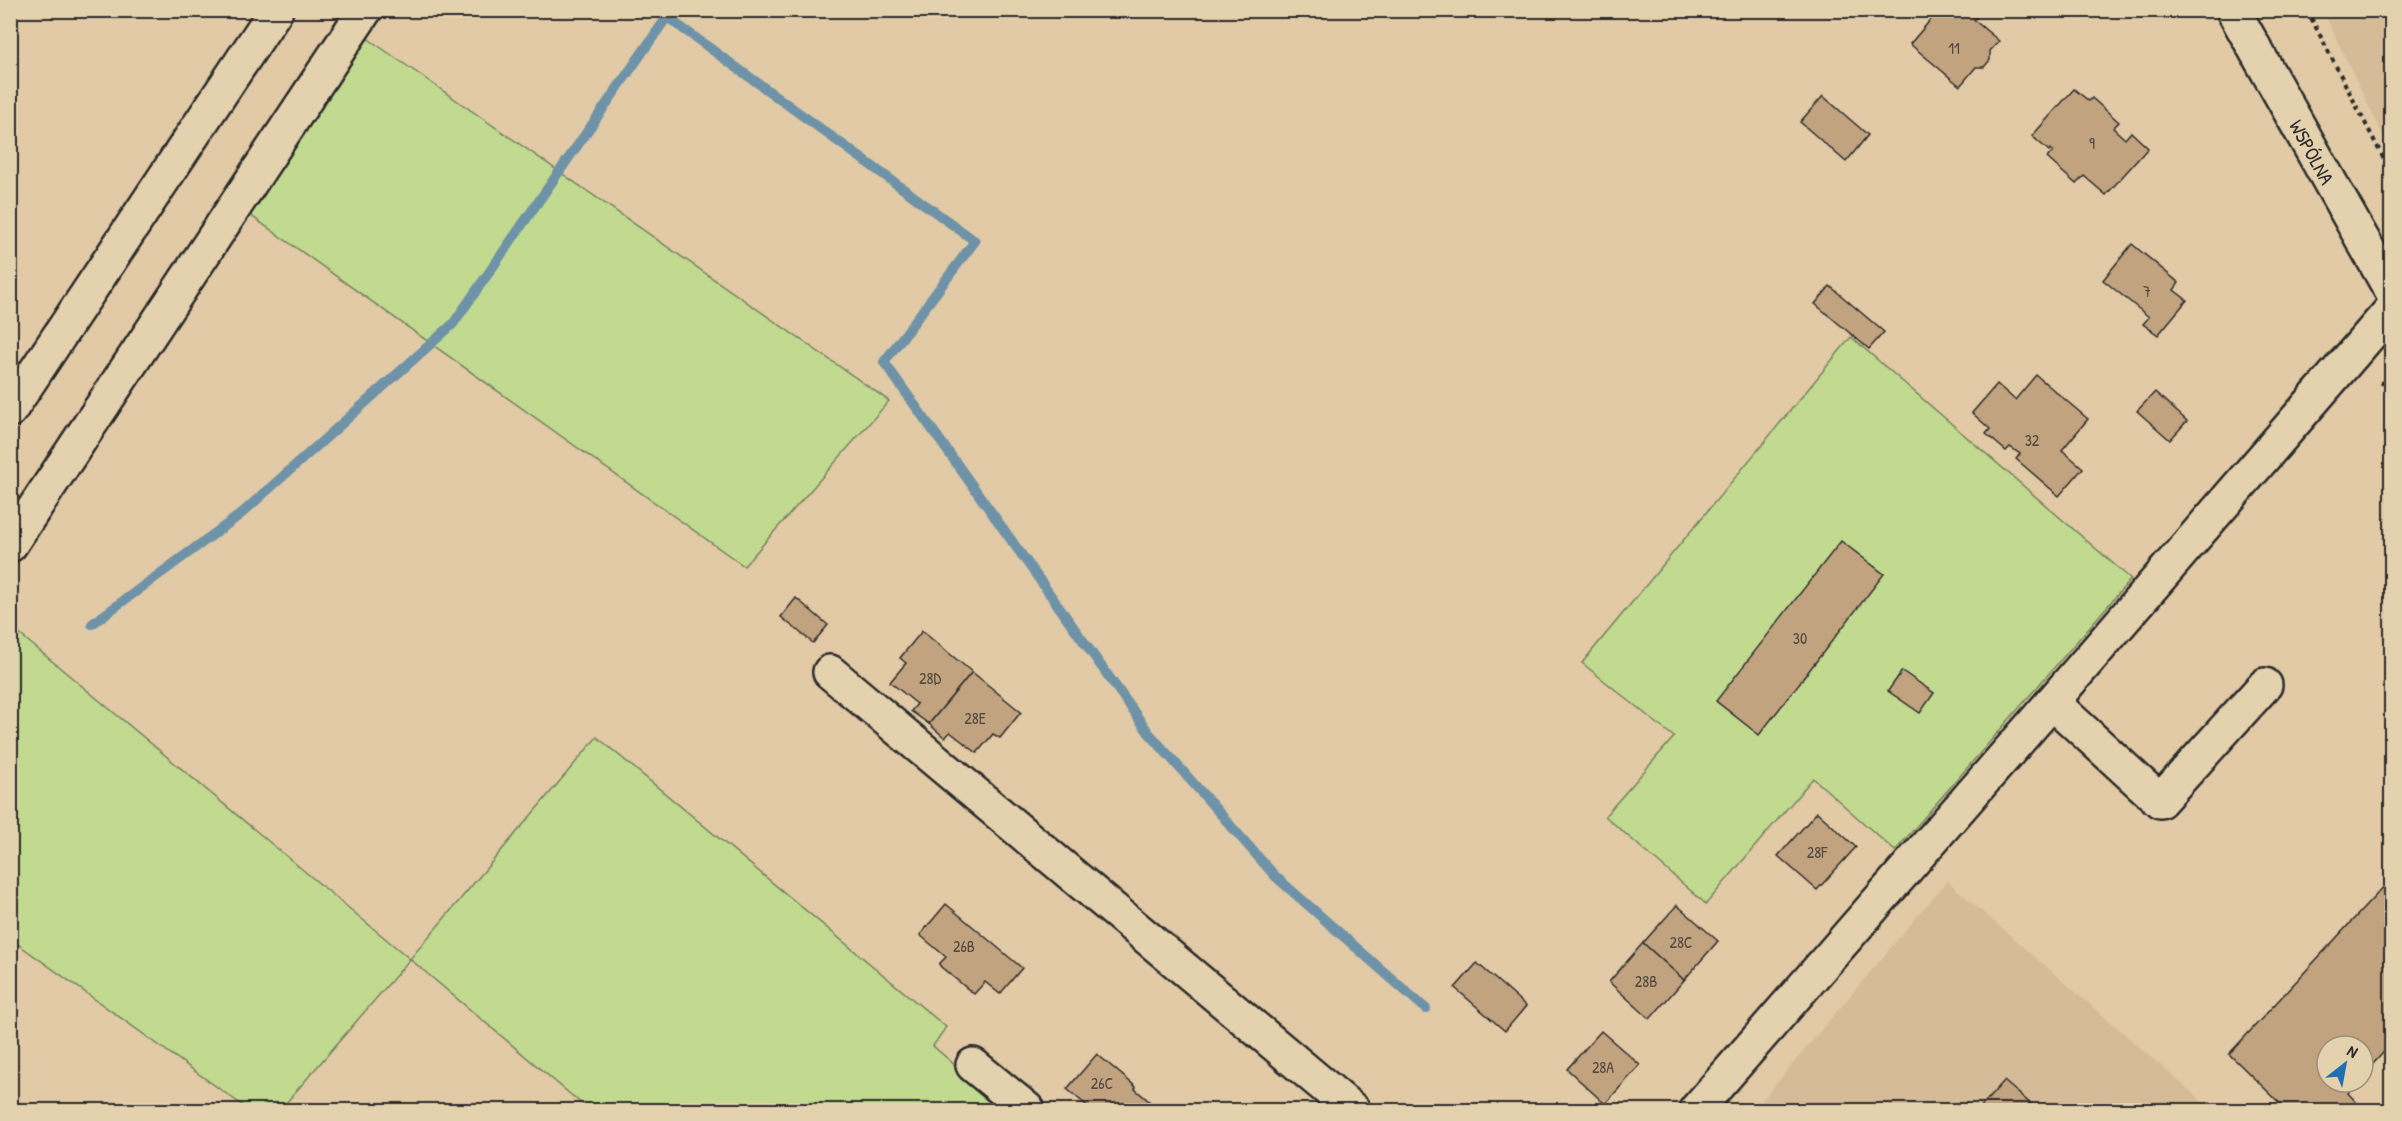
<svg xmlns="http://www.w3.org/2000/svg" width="2402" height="1121" font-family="'Patrick Hand',sans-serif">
<rect width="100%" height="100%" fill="#e1caa5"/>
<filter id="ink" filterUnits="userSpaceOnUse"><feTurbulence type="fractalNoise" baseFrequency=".0167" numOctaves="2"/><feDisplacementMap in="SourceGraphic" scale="12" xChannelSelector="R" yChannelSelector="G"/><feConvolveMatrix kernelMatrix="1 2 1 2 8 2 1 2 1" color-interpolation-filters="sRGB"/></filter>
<g filter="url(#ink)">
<g fill="#d5bb98">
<path d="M 2323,11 L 2391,11 L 2391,152 Z"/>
<path d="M 1947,881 L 2212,1110 L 1754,1110 Z"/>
</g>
<g fill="#c1da90" stroke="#76825e" stroke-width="1.5">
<path d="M 367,38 L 889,401 L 744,566 L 250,215 Z"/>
<path d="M 1851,337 L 2131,579 L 1895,851 L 1813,778 L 1706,904 L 1605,816 L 1674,737 L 1582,663 Z"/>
<path d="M 11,627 L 410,959 L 597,737 L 946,1027 L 933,1046 L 1007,1110 L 589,1110 L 410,959 L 280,1110 L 249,1110 L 11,939 Z"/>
</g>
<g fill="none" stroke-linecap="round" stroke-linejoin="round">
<g stroke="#6e93a8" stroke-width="10">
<path d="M 673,10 L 667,17 L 975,241 L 884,362 L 1149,733 L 1275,876 L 1426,1009"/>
<path d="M 92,624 L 241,514 L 453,324 L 667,17"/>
</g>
</g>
<g fill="#c2a37f" stroke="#2b2b2b" stroke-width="1.5">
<path d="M 1939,10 L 1982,10 L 1974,20 L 1999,41 L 1990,51 L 1990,60 L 1984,67 L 1976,67 L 1960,86 L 1910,44 Z"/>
<path d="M 2074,89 L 2089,101 L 2092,98 L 2119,122 L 2113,128 L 2125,139 L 2131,132 L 2148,148 L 2106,195 L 2084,176 L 2076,184 L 2047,158 L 2053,151 L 2051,149 L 2049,151 L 2032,136 Z"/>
<path d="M 1823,96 L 1868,135 L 1846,162 L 1800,122 Z"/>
<path d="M 2132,244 L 2179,283 L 2174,290 L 2187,300 L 2158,335 L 2143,324 L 2149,317 L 2103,280 Z"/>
<path d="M 1830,286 L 1884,332 L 1869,349 L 1815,304 Z"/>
<path d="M 2036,375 L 2088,419 L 2062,450 L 2083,468 L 2059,496 L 2016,459 L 2020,454 L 2010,447 L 2006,451 L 1986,434 L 1990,429 L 1972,413 L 1997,384 L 2015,400 Z"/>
<path d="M 2155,392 L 2187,421 L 2170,440 L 2137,411 Z"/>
<path d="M 1841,541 L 1884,574 L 1759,735 L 1716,701 Z"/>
<path d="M 796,598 L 828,625 L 813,643 L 781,617 Z"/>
<path d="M 922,631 L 972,672 L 929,724 L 911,711 L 917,704 L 890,682 L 906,663 L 900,658 Z"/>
<path d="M 1902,671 L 1934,693 L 1920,713 L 1888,691 Z"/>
<path d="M 972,672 L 1021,712 L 1000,738 L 993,734 L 977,753 L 950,732 L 945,738 L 929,724 Z"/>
<path d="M 1817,812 L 1856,847 L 1817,890 L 1778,856 Z"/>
<path d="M 2392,876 L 2392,1043 L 2363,1075 L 2363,1046 L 2327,1046 L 2327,1082 L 2357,1082 L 2348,1093 L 2357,1103 L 2350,1110 L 2287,1110 L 2229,1054 L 2388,882 Z"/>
<path d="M 946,904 L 1022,968 L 1000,994 L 985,982 L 974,994 L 941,967 L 939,964 L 946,957 L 920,935 Z"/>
<path d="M 1677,905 L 1718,941 L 1684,980 L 1643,943 Z"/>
<path d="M 1643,943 L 1684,980 L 1650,1019 L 1609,982 Z"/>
<path d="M 1477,963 L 1526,1006 L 1505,1031 L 1455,988 Z"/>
<path d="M 1601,1031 L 1640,1065 L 1605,1104 L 1567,1069 Z"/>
<path d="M 1097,1054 L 1136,1087 L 1135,1089 L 1157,1108 L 1155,1110 L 1092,1110 L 1067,1089 Z"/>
<path d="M 2004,1081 L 2038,1110 L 1978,1110 Z"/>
</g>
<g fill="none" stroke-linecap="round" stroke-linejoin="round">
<defs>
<g id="minor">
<path d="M 2233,10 L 2392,292"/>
<path d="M 10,545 L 365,10"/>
<path d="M 830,672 L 1353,1110"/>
<path d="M 2052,702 L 2160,801 L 2265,685"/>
<path d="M 973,1065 L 1028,1110"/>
<path d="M 1696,1110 L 2052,702 L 2392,309"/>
</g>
<path id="major" d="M 10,410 L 276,10"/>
</defs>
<use href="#minor" stroke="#2b2b2b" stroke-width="38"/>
<use href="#major" stroke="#2b2b2b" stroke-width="38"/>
<g stroke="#2b2b2b" stroke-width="4" stroke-dasharray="4.5 4.5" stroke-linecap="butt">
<path d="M 2307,10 L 2392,175"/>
<path d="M 2392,377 L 2382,383 L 2392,398"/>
</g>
<use href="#minor" stroke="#e4d2af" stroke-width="33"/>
<use href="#major" stroke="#e4d2af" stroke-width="33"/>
</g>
</g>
<g text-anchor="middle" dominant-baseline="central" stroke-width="6" stroke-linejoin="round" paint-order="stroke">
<g font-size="16" fill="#514940">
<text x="1954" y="48">11</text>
<text x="2092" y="143">9</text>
<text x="2147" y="291">7</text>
<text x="2032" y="440">32</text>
<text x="1800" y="638">30</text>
<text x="930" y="678">28D</text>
<text x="975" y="718">28E</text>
<text x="1817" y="852">28F</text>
<text x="1681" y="942">28C</text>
<text x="964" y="946">26B</text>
<text x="1646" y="981">28B</text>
<text x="1603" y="1067">28A</text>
<text x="1102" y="1083">26C</text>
</g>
<g font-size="20" fill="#2b2b2b" stroke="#e4d2af">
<text transform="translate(2312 152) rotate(61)">WSPÓLNA</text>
</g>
</g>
<rect width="2402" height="1121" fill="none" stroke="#e4d2af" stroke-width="36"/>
<rect x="18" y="18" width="2366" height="1085" fill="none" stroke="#2b2b2b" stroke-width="2" filter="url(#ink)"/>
<g transform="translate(2345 1064) rotate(31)"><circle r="28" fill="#e4d2af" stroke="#9a8f7a" stroke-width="1.5"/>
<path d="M0-4.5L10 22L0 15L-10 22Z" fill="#1f6fb2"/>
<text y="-9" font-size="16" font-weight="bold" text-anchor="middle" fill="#2b2b2b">N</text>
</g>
</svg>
